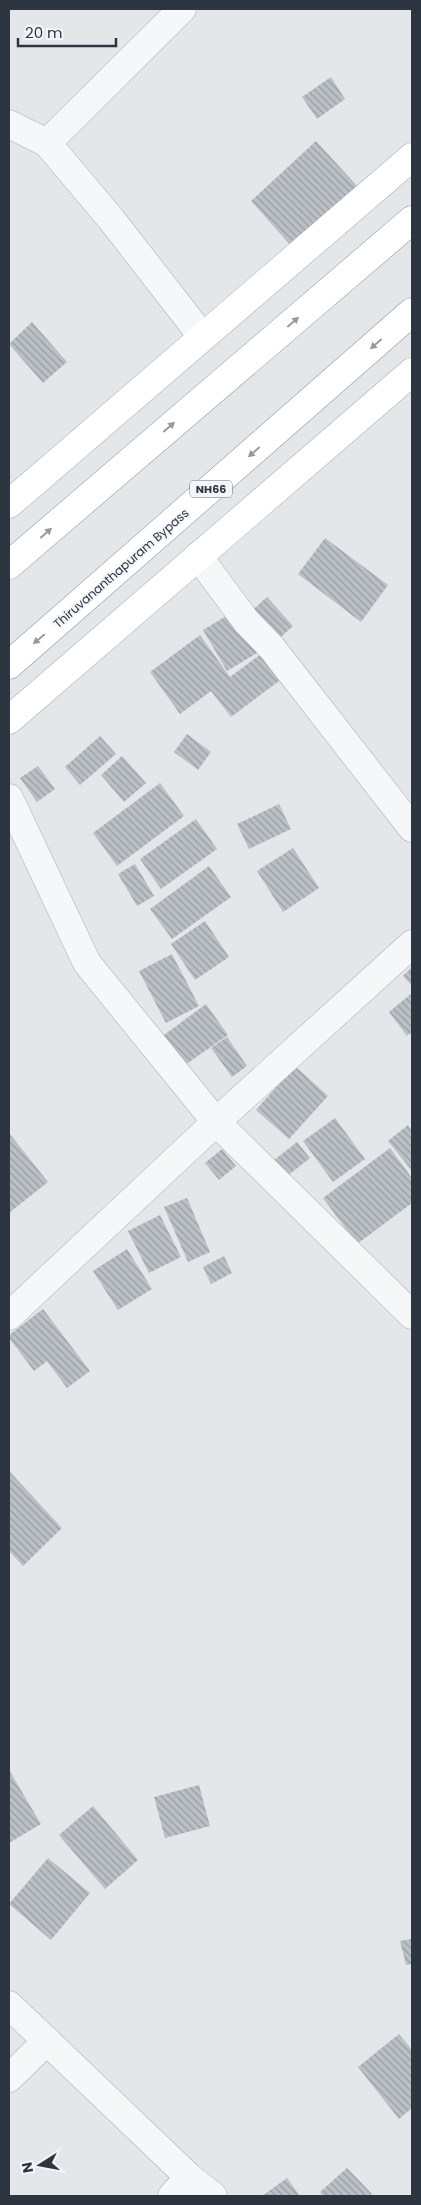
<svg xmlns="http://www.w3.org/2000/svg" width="421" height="2205" font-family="Poppins,sans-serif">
<defs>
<pattern id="building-back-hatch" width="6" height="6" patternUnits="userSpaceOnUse" patternTransform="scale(1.25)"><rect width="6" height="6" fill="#bbc0c7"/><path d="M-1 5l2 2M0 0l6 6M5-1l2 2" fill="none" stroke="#989da3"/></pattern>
</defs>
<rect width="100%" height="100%" fill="#e4e7ea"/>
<g fill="url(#building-back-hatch)">
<path d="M 331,77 L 345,99 L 317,119 L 302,97 Z"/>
<path d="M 316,141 L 358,187 L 292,247 L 251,201 Z"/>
<path d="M 32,322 L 67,362 L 43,383 L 9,344 Z"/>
<path d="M 325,538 L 388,585 L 361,622 L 298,574 Z"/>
<path d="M 267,597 L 293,626 L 271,646 L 245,617 Z"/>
<path d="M 236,610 L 260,651 L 227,671 L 203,630 Z"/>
<path d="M 200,635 L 230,677 L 268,649 L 287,675 L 231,717 L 211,691 L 180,714 L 150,672 Z"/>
<path d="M 187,734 L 211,752 L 198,770 L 174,752 Z"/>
<path d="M 100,736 L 116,754 L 80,785 L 65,767 Z"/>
<path d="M 122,756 L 146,783 L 124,802 L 101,775 Z"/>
<path d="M 38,766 L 55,789 L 37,802 L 20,778 Z"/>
<path d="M 160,783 L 184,816 L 117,866 L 93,833 Z"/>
<path d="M 279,804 L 291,829 L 249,849 L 237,824 Z"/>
<path d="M 196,819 L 217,849 L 161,889 L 140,859 Z"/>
<path d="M 293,848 L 319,888 L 283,912 L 257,871 Z"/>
<path d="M 135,864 L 154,896 L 137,906 L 118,874 Z"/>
<path d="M 209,866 L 231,897 L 172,939 L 150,909 Z"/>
<path d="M 205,921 L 229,957 L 195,980 L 171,944 Z"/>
<path d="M 172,954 L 199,1006 L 166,1023 L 139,971 Z"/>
<path d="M 412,967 L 412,986 L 403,976 Z"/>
<path d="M 412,993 L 412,1032 L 407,1036 L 389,1012 Z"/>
<path d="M 206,1004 L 228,1035 L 185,1065 L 164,1035 Z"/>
<path d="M 227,1037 L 247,1066 L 232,1077 L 211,1048 Z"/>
<path d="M 295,1066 L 328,1096 L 289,1139 L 256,1110 Z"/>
<path d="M 335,1118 L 365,1159 L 333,1182 L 303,1141 Z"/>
<path d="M 408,1125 L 412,1131 L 412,1171 L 388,1141 Z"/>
<path d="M 9,1133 L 48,1182 L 9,1213 Z"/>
<path d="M 297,1142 L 310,1158 L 286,1177 L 273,1161 Z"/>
<path d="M 390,1148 L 412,1178 L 412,1203 L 357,1244 L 323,1198 Z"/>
<path d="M 222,1149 L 236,1166 L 219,1180 L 205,1163 Z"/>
<path d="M 187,1198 L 210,1252 L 188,1262 L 164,1207 Z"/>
<path d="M 160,1215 L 181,1257 L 149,1273 L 128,1231 Z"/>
<path d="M 127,1249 L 152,1289 L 118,1310 L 93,1271 Z"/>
<path d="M 224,1256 L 232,1273 L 211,1284 L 203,1267 Z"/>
<path d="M 43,1309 L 90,1371 L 67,1388 L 47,1361 L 34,1371 L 9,1338 L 9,1335 Z"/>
<path d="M 9,1471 L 62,1528 L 23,1566 L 9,1551 Z"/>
<path d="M 9,1770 L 41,1824 L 9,1843 Z"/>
<path d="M 199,1785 L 210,1826 L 165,1838 L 154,1797 Z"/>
<path d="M 93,1806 L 138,1860 L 105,1889 L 59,1835 Z"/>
<path d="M 48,1858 L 90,1893 L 51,1940 L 9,1904 Z"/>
<path d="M 412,1939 L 412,1964 L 406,1965 L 400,1941 Z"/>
<path d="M 399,2034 L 412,2050 L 412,2108 L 399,2119 L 358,2067 Z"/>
<path d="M 347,2168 L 372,2194 L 369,2196 L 323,2196 L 320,2192 Z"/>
<path d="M 287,2178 L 300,2196 L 262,2196 Z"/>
</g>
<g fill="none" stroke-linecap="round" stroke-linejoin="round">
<defs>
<g id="street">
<path d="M 9,124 L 47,143 L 111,219 L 202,336"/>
<path d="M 47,143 L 182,9"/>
<path d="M 198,556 L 246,621 L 272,648 L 412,828"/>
<path d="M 9,798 L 87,963 L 216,1122 L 412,1315"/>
<path d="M 9,1316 L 216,1122 L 412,944"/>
<path d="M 9,2005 L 189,2177 L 213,2196"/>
<path d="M 9,2078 L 47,2041"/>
<path d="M 172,2196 L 189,2177"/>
</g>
<g id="secondary">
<path d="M 9,504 L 412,157"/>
<path d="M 9,720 L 412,372"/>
</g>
<g id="highway">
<path d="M 9,565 L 412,220"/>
<path d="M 9,665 L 412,312"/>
</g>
</defs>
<use href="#street" stroke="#a9aeb4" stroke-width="29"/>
<use href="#secondary" stroke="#a9aeb4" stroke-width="29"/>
<use href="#highway" stroke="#8c95a0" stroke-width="29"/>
<use href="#street" stroke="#f6f7f9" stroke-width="28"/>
<use href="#secondary" stroke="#fff" stroke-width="28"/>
<use href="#highway" stroke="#fff" stroke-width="28"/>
</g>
<defs><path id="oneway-solid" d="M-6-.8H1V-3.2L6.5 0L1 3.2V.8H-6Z" transform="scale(1.25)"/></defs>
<g fill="#969aa0">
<use href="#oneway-solid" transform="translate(293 322) rotate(-41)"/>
<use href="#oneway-solid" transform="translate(376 344) rotate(139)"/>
<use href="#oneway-solid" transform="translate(169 427) rotate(-41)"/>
<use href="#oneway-solid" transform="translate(254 452) rotate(139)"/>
<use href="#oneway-solid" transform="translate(46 533) rotate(-41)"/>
<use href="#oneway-solid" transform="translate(39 639) rotate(140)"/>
</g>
<g text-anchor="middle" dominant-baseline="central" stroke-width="4" stroke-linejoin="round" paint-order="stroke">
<rect fill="#f3f5f8" stroke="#686f78" stroke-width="1" x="190" y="480.5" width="42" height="17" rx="4"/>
<g font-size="11" font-weight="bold" fill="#2d3541">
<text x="211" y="489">NH66</text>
</g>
<g font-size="12" fill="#2d3541" stroke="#f3f5f8">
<text transform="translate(121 568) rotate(-41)">Thiruvananthapuram Bypass</text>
</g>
</g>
<rect width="421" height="2205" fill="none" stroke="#2d3541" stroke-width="20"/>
<g transform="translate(40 2165) rotate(259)" stroke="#f3f5f8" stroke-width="4" paint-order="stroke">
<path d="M0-4L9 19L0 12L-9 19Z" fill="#2d3541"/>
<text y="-8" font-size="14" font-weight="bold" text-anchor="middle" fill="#2d3541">N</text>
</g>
<path d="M18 38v8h98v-8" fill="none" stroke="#2d3541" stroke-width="2.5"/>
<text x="25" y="38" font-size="15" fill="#2d3541" stroke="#f3f5f8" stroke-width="4" paint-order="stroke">20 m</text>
</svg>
